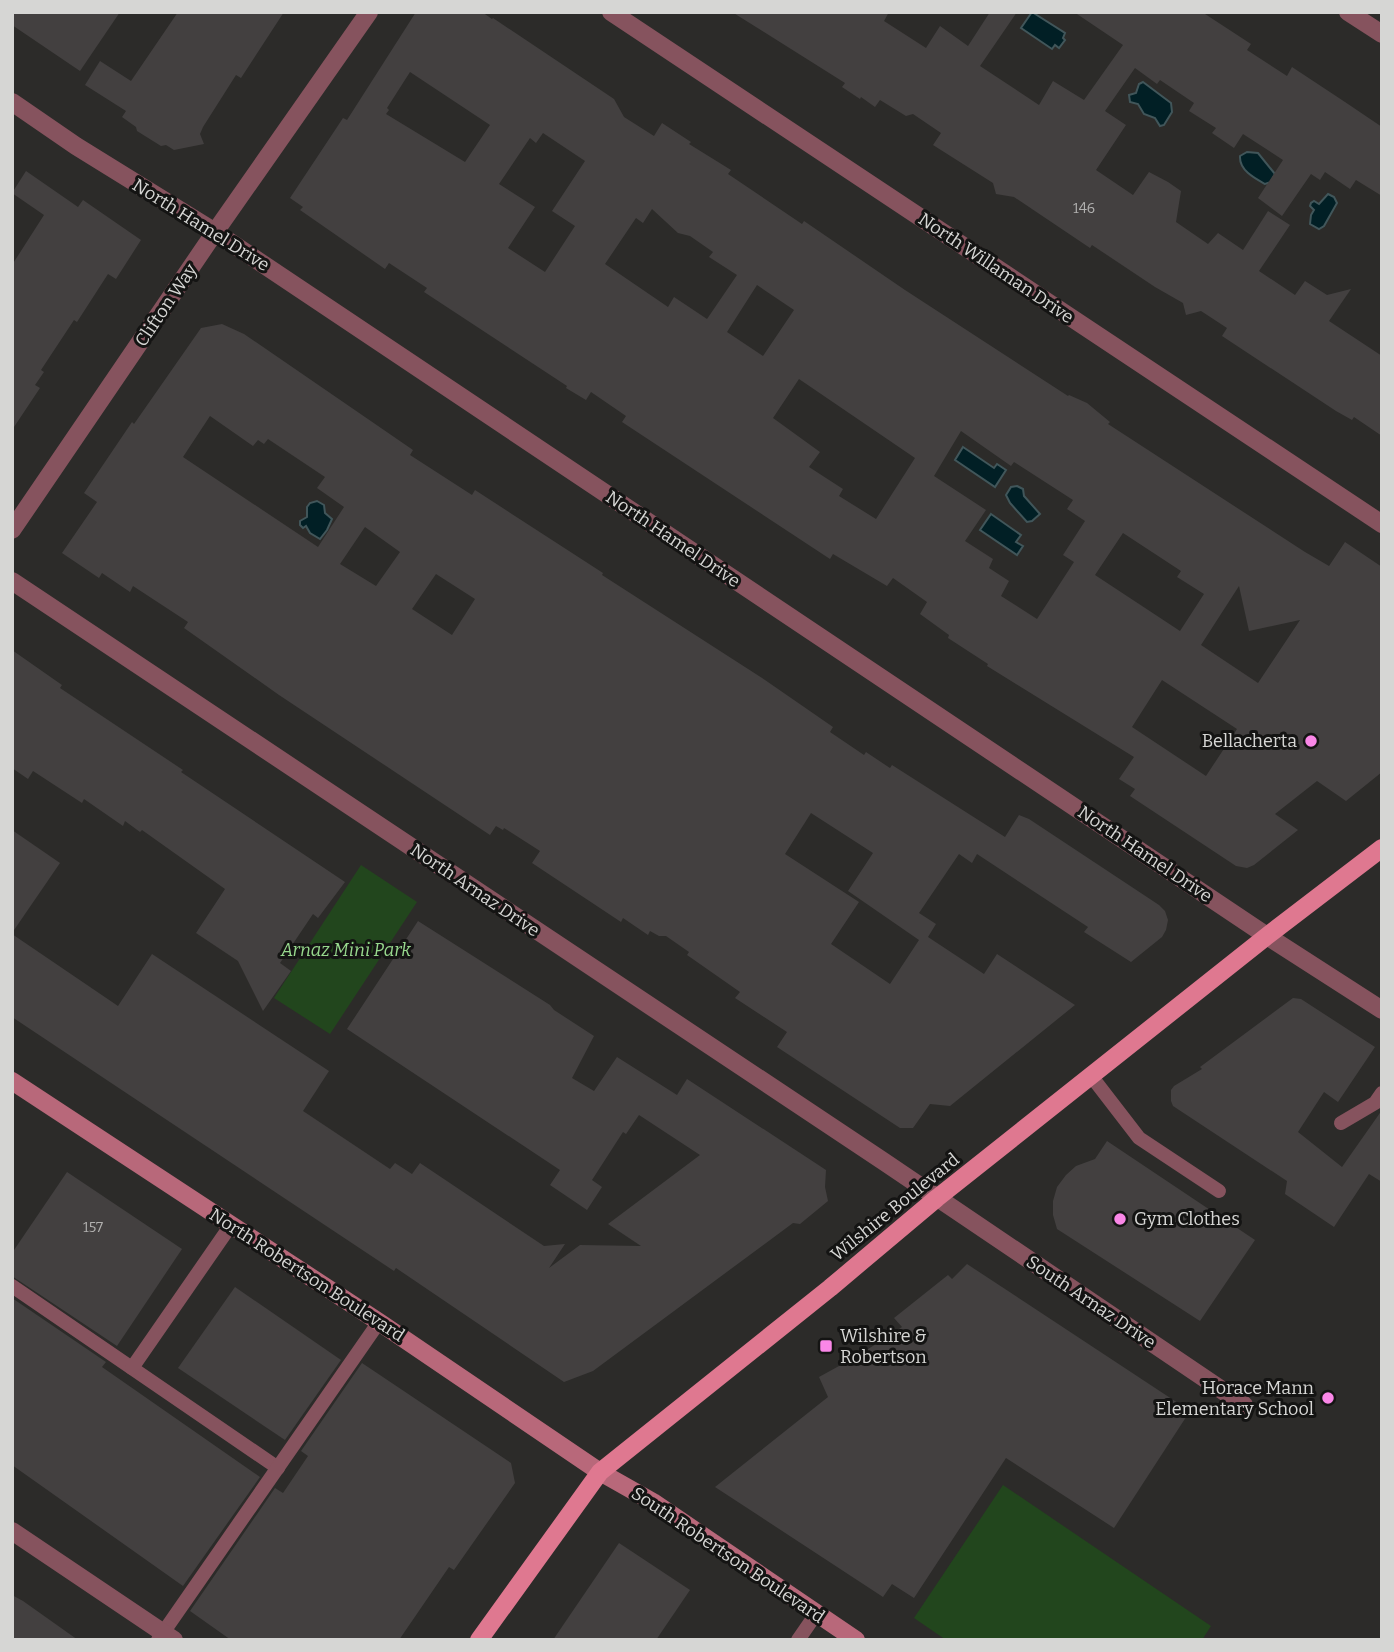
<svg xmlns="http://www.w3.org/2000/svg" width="1394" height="1652" font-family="Bitter,serif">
<rect width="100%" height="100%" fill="#2c2b29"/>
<g fill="#22461d">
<path d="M 361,865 L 417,902 L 330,1034 L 274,998 Z"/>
<path d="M 1003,1485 L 1211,1626 L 1202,1640 L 946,1640 L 914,1618 Z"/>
</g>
<g fill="#011f25" stroke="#41565a" stroke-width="2">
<path d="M 1032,12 L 1065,33 L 1063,38 L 1065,40 L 1059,48 L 1055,45 L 1052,49 L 1021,28 Z"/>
<path d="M 1143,82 L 1171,103 L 1172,112 L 1164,125 L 1160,126 L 1155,118 L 1144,114 L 1138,104 L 1130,102 L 1129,95 L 1136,93 L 1139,84 Z"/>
<path d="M 1247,152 L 1258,153 L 1275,174 L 1271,182 L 1265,184 C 1254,178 1239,170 1240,156 Z"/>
<path d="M 1328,194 L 1334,197 L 1337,203 L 1324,226 L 1319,229 L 1310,224 L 1311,215 L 1314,210 L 1310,206 L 1311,203 L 1314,201 L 1319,204 Z"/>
<path d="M 963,447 L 994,468 L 997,464 L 1006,470 L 995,487 L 955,460 Z"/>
<path d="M 1017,486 L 1023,489 L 1024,496 L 1040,514 L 1032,521 L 1027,522 L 1010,503 L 1006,495 L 1011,487 Z"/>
<path d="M 317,501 L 324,505 L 325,513 L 332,519 L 327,530 L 320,539 L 310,533 L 306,526 L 303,528 L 300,525 L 300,521 L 307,517 L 307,507 L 310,503 Z"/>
<path d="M 991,514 L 1021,535 L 1016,542 L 1023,546 L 1017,555 L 980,530 Z"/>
</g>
<g fill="#434040" fill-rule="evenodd">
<path d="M 12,12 L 120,12 L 80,71 L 12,25 Z"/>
<path d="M 178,12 L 284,12 L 241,78 L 236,75 L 203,127 L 200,134 L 204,144 L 174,150 L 166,145 L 161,146 L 137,131 L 136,127 L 122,117 L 126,111 L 85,85 L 100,61 L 131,81 Z"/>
<path d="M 416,12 L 482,12 L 492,19 L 493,18 L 614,99 L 624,117 L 654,136 L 662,123 L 691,142 L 689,144 L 731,170 L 728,174 L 802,224 L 804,221 L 905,290 L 1068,396 L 1069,395 L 1087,403 L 1110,422 L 1108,424 L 1305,552 L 1329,566 L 1345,542 L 1382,567 L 1382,772 L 1346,801 L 1317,781 L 1275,814 L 1298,830 L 1254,865 L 1247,868 L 1236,866 L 1130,796 L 1135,789 L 1119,779 L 1134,757 L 987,666 L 988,664 L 948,638 L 949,635 L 920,614 L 927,602 L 893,578 L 887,586 L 833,554 L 830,559 L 622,422 L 626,416 L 591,392 L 586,400 L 566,388 L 567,386 L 424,292 L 427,288 L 389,263 L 385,269 L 300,210 L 303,207 L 290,198 L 343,118 L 347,120 ZM 410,72 L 490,125 L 465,162 L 386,114 L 389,110 L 387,108 ZM 543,133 L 585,161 L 552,211 L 575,226 L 545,272 L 508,248 L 535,207 L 499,184 L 530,138 L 536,143 ZM 652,209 L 678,233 L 690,236 L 713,252 L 709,257 L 737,275 L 707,319 L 674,297 L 668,307 L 605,264 L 636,218 L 643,223 ZM 757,285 L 794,310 L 763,356 L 727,332 ZM 799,379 L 915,458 L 876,519 L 839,496 L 843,489 L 809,467 L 820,452 L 773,418 ZM 961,431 L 1011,466 L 1014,462 L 1073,500 L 1067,509 L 1085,521 L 1063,555 L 1074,562 L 1037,619 L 1001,596 L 1009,581 L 989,568 L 993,559 L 965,541 L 986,510 L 934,476 ZM 1123,533 L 1181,571 L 1177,577 L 1204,594 L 1180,631 L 1095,575 ZM 1239,586 L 1249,631 L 1300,620 L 1258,683 L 1201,645 ZM 1162,680 L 1237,729 L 1206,776 L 1132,727 Z"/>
<path d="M 732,12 L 889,12 L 884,21 L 926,48 L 940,26 L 968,46 L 990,12 L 1017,12 L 980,66 L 1039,105 L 1053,81 L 1084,100 L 1123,45 L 1074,12 L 1202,12 L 1251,44 L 1247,50 L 1287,76 L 1292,67 L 1345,102 L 1382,127 L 1382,196 L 1356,180 L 1350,189 L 1325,172 L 1320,180 L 1311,174 L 1282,216 L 1258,198 L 1283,160 L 1243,134 L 1234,148 L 1212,133 L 1216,128 L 1189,111 L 1194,103 L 1160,80 L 1157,84 L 1135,68 L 1105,111 L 1126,125 L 1096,170 L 1133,195 L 1149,172 L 1168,182 L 1181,191 L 1176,222 L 1208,244 L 1218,233 L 1243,250 L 1268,211 L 1290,225 L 1259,271 L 1295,295 L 1305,281 L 1327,295 L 1351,289 L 1329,321 L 1382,356 L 1382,436 L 1354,417 L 1352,420 L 1336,411 L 1222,336 L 1227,328 L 1201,311 L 1186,315 L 1183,303 L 1155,287 L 1092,245 L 1090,248 L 1014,197 L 996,194 L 993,183 L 933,145 L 941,133 L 913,114 L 906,116 L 880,100 L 875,107 L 861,97 L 860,99 L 842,87 L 845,83 Z"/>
<path d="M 26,171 L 78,207 L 83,200 L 141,240 L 116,279 L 108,274 L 77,322 L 74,320 L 41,370 L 44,372 L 35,385 L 40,388 L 12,430 L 12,265 L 44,215 L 12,193 Z"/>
<path d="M 222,324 L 244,334 L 413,450 L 410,455 L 472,495 L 475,490 L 603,573 L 602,575 L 765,680 L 833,727 L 830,732 L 864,755 L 866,752 L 890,768 L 892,765 L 1005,837 L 1019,815 L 1029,819 L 1159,905 L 1165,911 L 1168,920 L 1166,930 L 1162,937 L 1131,962 L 1084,932 L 1088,927 L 977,854 L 972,863 L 959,854 L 919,913 L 936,924 L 928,937 L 984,974 L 997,954 L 1075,1005 L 950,1106 L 930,1104 L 913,1128 L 900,1128 L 777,1047 L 787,1032 L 735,998 L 740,992 L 687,955 L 689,952 L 666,936 L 659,936 L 650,931 L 648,935 L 623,918 L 621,922 L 532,863 L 540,851 L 504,828 L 503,830 L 496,826 L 490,835 L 279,695 L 184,628 L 188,622 L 133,586 L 130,592 L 102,573 L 99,578 L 62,553 L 97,502 L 84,493 L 132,422 L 134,424 L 201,328 ZM 210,416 L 253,446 L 258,440 L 264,444 L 268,439 L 325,477 L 317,488 L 344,507 L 318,547 L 183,457 ZM 365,527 L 400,552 L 376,586 L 340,564 ZM 436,574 L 475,599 L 452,635 L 412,609 ZM 811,813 L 873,853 L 848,891 L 919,940 L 890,984 L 831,944 L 859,902 L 785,854 Z"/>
<path d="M 12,650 L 62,685 L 60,688 L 183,770 L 181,772 L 345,882 L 318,918 L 313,914 L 280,963 L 291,971 L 263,1011 L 238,961 L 196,933 L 225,889 L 142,830 L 140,832 L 125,821 L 123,826 L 84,799 L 82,803 L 33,771 L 28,779 L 12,768 Z"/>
<path d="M 12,830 L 60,863 L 12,933 Z"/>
<path d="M 418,921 L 550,1005 L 554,1010 L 594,1036 L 572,1078 L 594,1091 L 617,1057 L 677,1095 L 687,1079 L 826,1170 L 825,1187 L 828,1201 L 800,1224 L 793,1223 L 593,1371 L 564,1382 L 396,1268 L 394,1271 L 12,1017 L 12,934 L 118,1006 L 152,954 L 329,1071 L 303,1111 L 390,1169 L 395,1163 L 412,1174 L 420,1163 L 544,1246 L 565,1244 L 549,1268 L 580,1245 L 641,1246 L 608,1224 L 700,1155 L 639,1115 L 626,1134 L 623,1132 L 592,1180 L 602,1187 L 587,1210 L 550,1185 L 560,1170 L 347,1029 Z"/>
<path d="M 1293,998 L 1301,999 L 1375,1047 L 1338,1102 L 1324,1092 L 1298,1132 L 1342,1167 L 1382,1110 L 1382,1182 L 1369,1174 L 1334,1227 L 1285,1194 L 1287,1181 L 1173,1106 L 1171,1101 L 1171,1090 L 1174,1086 L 1202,1069 L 1200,1067 Z"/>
<path d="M 1107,1141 L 1255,1240 L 1200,1321 L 1057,1229 L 1053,1215 L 1053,1201 L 1057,1187 L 1066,1175 L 1076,1166 L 1095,1159 Z"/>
<path d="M 67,1172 L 182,1249 L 117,1346 L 12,1276 L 12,1253 Z"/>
<path d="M 967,1264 L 1190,1411 L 1114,1528 L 1006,1458 L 914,1598 L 892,1584 L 883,1597 L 715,1487 L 828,1397 L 819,1377 L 859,1355 L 902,1327 L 894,1318 L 948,1275 L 952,1279 Z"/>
<path d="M 235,1287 L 341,1360 L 285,1440 L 178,1368 Z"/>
<path d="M 12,1298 L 106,1362 L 102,1367 L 260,1477 L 183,1586 L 12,1465 Z"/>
<path d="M 362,1363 L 511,1463 L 515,1483 L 454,1570 L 449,1567 L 399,1640 L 231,1640 L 190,1611 L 275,1488 L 283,1493 L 308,1456 L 301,1451 Z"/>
<path d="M 619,1543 L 690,1590 L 656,1640 L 553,1640 Z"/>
<path d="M 12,1595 L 23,1601 L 78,1640 L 12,1640 Z"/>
</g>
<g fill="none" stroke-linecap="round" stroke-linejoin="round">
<g stroke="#86535e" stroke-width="14">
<path d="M 1092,1077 L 1139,1138 L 1219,1191"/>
<path d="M 1341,1123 L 1375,1103 L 1382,1093"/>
<path d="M 12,1286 L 278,1468"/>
<path d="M 132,1368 L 231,1225"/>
<path d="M 158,1640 L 379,1322"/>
<path d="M 798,1640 L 816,1614"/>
</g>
<g stroke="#86535e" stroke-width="18">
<path d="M 611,12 L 1382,524"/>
<path d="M 1348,12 L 1382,34"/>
<path d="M 12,102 L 76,146 L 215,232 L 1267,936 L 1382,1010"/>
<path d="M 12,530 L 215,232 L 369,12"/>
<path d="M 12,581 L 883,1161 L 1244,1405"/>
<path d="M 12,1531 L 174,1640"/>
</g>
<path stroke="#b8687a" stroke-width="18" d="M 12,1081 L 379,1322 L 600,1472 L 653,1502 L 856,1640"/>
<path stroke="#df7890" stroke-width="18" d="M 479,1640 L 600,1472 L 830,1288 L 937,1198 L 1267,936 L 1382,848"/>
</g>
<g fill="#fa87e7" stroke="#141413" stroke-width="2.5">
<circle cx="1311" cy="741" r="7"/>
<circle cx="1120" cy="1219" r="7"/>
<rect x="819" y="1339" width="14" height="14" rx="3.5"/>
<circle cx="1328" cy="1398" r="7"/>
</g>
<g text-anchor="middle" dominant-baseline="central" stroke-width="6" stroke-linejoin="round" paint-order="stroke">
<g font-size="14" fill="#b1b0af">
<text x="1084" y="208">146</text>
<text x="93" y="1227">157</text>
</g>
<g font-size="18" fill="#d6d6d4" stroke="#141413">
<text transform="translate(201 225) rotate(32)">North Hamel Drive</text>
<text transform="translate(996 268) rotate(34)">North Willaman Drive</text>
<text transform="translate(166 305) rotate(-56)">Clifton Way</text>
<text transform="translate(673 539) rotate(34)">North Hamel Drive</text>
<text transform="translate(1145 854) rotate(34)">North Hamel Drive</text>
<text transform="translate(475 890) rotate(34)">North Arnaz Drive</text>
<text transform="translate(895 1207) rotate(-39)">Wilshire Boulevard</text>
<text transform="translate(307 1275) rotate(33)">North Robertson Boulevard</text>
<text transform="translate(1091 1302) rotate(34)">South Arnaz Drive</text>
<text transform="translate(728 1555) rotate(34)">South Robertson Boulevard</text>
</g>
<g font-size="18" fill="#d6d6d4" stroke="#141413" text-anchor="end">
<text x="1297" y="741">Bellacherta</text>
<text x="1134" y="1219" text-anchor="start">Gym Clothes</text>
<text x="840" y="1336" text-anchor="start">Wilshire &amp;<tspan x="840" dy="21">Robertson</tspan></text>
<text x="1314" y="1388">Horace Mann<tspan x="1314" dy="21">Elementary School</tspan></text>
</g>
<g font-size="18" font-style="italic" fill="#97d88d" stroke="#141413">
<text x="346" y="950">Arnaz Mini Park</text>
</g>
</g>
<rect width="1394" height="1652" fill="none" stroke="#d6d6d4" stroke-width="28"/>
</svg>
